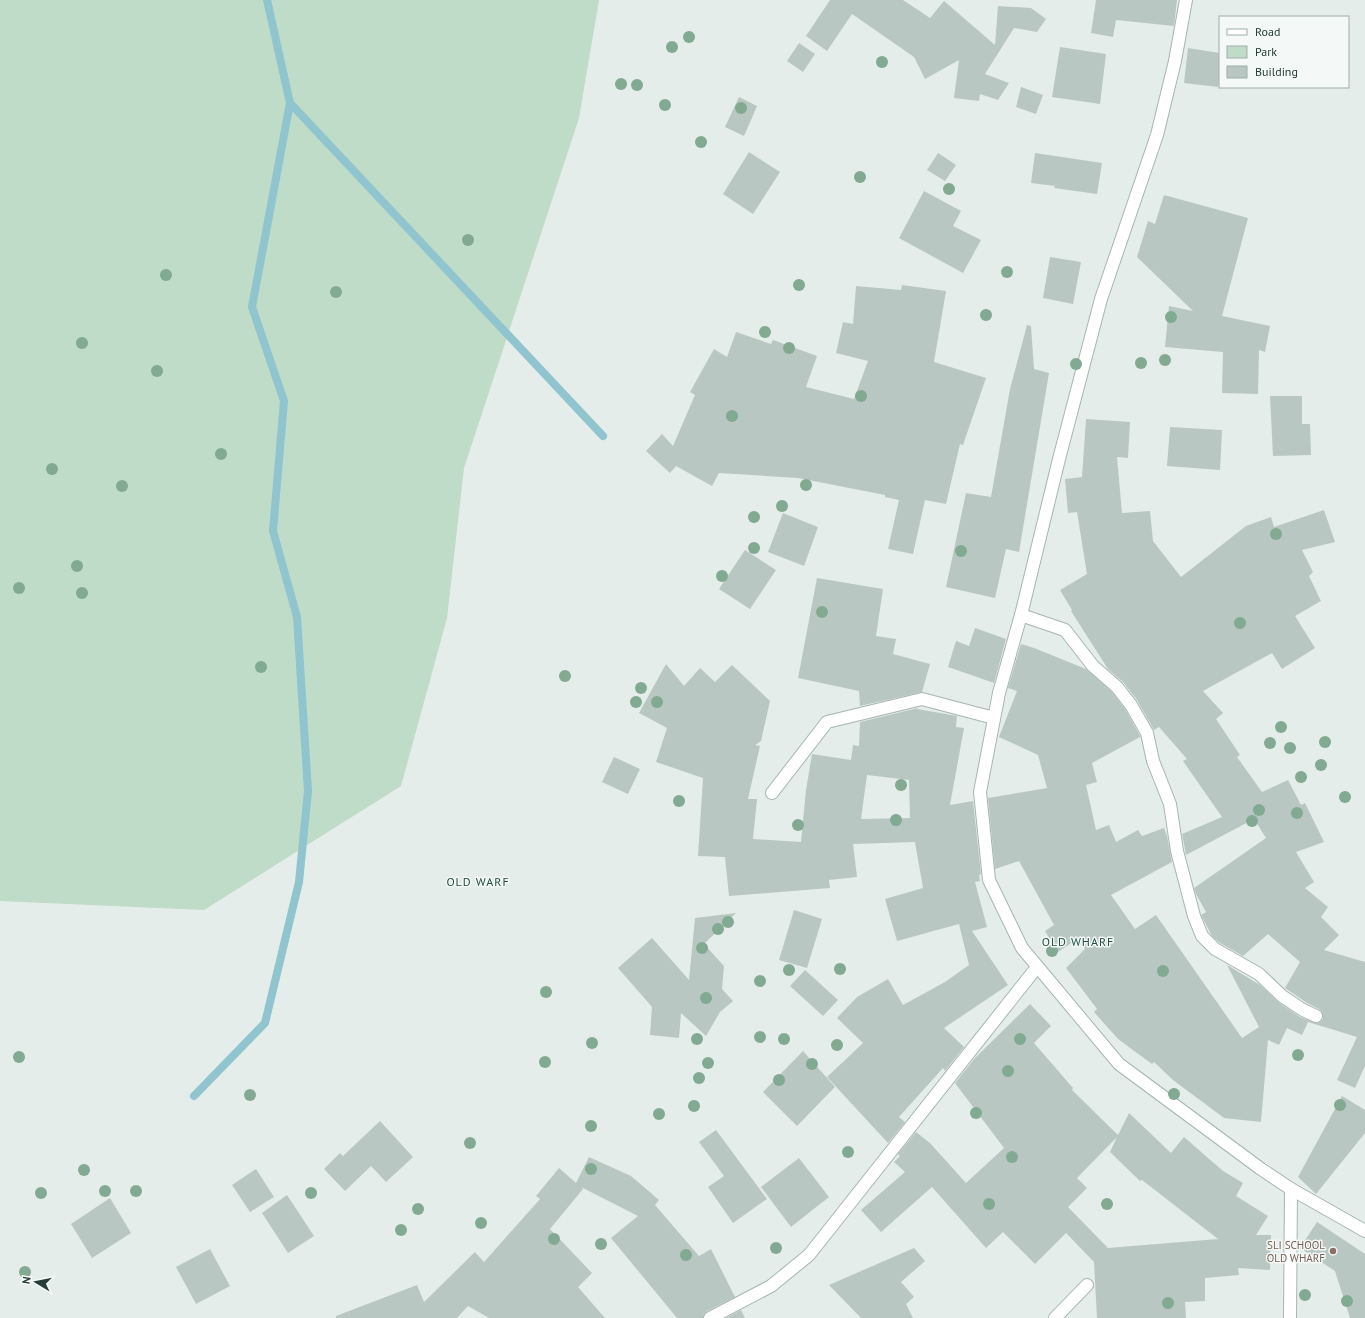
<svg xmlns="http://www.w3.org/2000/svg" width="1365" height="1318" font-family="'PT Sans',sans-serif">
<rect width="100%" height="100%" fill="#e4ede9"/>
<path fill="#bedcc7" d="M 0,0 L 599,0 L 579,118 L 464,468 L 447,618 L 401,786 L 204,910 L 0,901 Z"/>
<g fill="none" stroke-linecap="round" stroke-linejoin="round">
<g stroke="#90c4ce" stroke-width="8">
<path d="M 290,103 L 603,436"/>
<path d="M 194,1096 L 265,1023 L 299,882 L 308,791 L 297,617 L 273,531 L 284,401 L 252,307 L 290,103 L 267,0"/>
</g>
</g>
<g fill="#b9c7c2" fill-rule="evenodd">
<path d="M 830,0 L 903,0 L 930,18 L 944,1 L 995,45 L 998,6 L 1031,8 L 1046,19 L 1037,32 L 1014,28 L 985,74 L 1009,83 L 998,100 L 980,94 L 979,101 L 954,98 L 959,60 L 925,79 L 914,57 L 852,14 L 827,51 L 806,36 Z"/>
<path d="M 1096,0 L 1177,0 L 1174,26 L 1116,20 L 1113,37 L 1091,33 Z"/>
<path d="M 799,43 L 815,54 L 803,72 L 787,61 Z"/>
<path d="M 1060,47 L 1106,54 L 1100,104 L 1052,97 Z"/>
<path d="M 1188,48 L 1220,53 L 1220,74 L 1218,87 L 1184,83 Z"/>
<path d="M 1021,87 L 1043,95 L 1036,114 L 1016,107 Z"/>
<path d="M 739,97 L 757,106 L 744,136 L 725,127 Z"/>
<path d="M 749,152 L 780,172 L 753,214 L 723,194 Z"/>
<path d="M 938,153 L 956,165 L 945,181 L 927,170 Z"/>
<path d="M 1035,153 L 1102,163 L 1097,194 L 1054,188 L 1055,186 L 1031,183 Z"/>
<path d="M 924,191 L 961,211 L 953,226 L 981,240 L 963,273 L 899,238 Z"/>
<path d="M 1164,195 L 1248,218 L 1222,316 L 1270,326 L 1265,352 L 1259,350 L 1258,394 L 1222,393 L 1223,352 L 1165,347 L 1169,306 L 1193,311 L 1137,257 L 1148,221 L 1155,224 Z"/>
<path d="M 1050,257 L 1081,262 L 1073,304 L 1043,298 Z"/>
<path d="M 902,285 L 946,291 L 934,362 L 986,378 L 963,445 L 960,444 L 946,504 L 925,500 L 913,554 L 888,549 L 899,500 L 885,497 L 885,495 L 798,478 L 719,473 L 712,486 L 676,466 L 670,473 L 646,451 L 662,434 L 673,446 L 695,395 L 690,392 L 714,349 L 727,357 L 736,332 L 771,344 L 773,340 L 817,356 L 806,387 L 854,399 L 868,361 L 836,353 L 843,322 L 853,324 L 856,286 L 901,290 Z"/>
<path d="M 1027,325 L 1031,326 L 1034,369 L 1049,373 L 1019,552 L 1006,549 L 995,598 L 946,587 L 966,493 L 991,497 L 1010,389 Z"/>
<path d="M 1270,396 L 1302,396 L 1302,424 L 1310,424 L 1311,455 L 1273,456 Z"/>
<path d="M 1086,419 L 1130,422 L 1128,458 L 1117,457 L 1122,513 L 1150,511 L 1153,541 L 1181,577 L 1246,526 L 1271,517 L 1274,527 L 1324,510 L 1335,542 L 1302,550 L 1313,572 L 1309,576 L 1321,601 L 1295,616 L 1315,648 L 1282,669 L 1272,653 L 1203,691 L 1223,713 L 1216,719 L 1240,755 L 1237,757 L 1262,792 L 1288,780 L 1301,805 L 1305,803 L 1324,842 L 1296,852 L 1314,882 L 1305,888 L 1328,907 L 1321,917 L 1339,935 L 1324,950 L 1365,962 L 1365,1066 L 1355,1088 L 1337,1080 L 1357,1037 L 1308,1022 L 1302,1035 L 1287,1028 L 1279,1045 L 1268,1040 L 1261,1122 L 1224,1118 L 1173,1080 L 1154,1062 L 1152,1064 L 1118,1039 L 1094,1012 L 1097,1009 L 1066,968 L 1085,949 L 1077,939 L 1058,952 L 1045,931 L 1054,925 L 1019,861 L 995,869 L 988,798 L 1047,788 L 1038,755 L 999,737 L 1017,691 L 1008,688 L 1021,644 L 1034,648 L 1086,669 L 1112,692 L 1125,709 L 1140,736 L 1140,737 L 1092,763 L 1097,782 L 1086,785 L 1096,830 L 1109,825 L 1116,842 L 1138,830 L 1142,836 L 1164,828 L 1167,836 L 1172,862 L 1111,895 L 1135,929 L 1156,915 L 1242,1038 L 1259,1027 L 1227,965 L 1260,985 L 1278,1002 L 1300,1017 L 1316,1023 L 1320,1022 L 1323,1019 L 1322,1012 L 1319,1009 L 1307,1003 L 1285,988 L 1300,962 L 1268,934 L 1243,956 L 1220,943 L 1212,936 L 1201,915 L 1206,912 L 1196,894 L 1194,888 L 1266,838 L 1254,819 L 1186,855 L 1182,834 L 1222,817 L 1183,761 L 1187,759 L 1159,727 L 1154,730 L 1137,700 L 1123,682 L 1108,669 L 1071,611 L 1072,610 L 1060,590 L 1087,574 L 1077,512 L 1068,513 L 1065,479 L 1082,477 Z"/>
<path d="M 1170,427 L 1222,430 L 1220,470 L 1167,466 Z"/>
<path d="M 783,513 L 818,527 L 804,566 L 768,552 Z"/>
<path d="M 745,550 L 776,570 L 750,609 L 719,589 Z"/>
<path d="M 817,578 L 883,589 L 876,636 L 896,639 L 893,654 L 930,664 L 922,692 L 860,706 L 859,691 L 798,678 Z"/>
<path d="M 975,628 L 1006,639 L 994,683 L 948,667 L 956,641 L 969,646 Z"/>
<path d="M 666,664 L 684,686 L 700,668 L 715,682 L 732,665 L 770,701 L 761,741 L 755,745 L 760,746 L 748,799 L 757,799 L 753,839 L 801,842 L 806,790 L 812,754 L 851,760 L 853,745 L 859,746 L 860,722 L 918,708 L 917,709 L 957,716 L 956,727 L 964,728 L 950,805 L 973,801 L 981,874 L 979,875 L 980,881 L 975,882 L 987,927 L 972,931 L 1008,985 L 944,1028 L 964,1047 L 945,1071 L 943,1068 L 899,1117 L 905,1122 L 888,1143 L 827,1077 L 863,1043 L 837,1018 L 857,997 L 888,979 L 903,1005 L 945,982 L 969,965 L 959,924 L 897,941 L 885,899 L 923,888 L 915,842 L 853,844 L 857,877 L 829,880 L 830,888 L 729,896 L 725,857 L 698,856 L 703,778 L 656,762 L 667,728 L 639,713 ZM 867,775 L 909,780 L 910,818 L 861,819 Z"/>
<path d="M 614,757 L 640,769 L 628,794 L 602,782 Z"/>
<path d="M 794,910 L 822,919 L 807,968 L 779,960 Z"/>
<path d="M 736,913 L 704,944 L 724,966 L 722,989 L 733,1001 L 720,1012 L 706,1036 L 681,1013 L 679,1038 L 650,1035 L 652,1007 L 618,968 L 652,938 L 689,980 L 695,918 Z"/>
<path d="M 805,970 L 838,1000 L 823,1016 L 790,986 Z"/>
<path d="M 1030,1004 L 1051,1026 L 1034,1043 L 1073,1088 L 1072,1090 L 1118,1135 L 1129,1113 L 1171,1153 L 1184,1137 L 1223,1171 L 1243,1183 L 1236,1196 L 1268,1216 L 1256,1235 L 1271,1235 L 1270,1270 L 1238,1268 L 1239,1275 L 1205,1278 L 1205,1301 L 1185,1302 L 1186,1318 L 1097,1318 L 1094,1262 L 1066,1233 L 1035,1264 L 1003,1232 L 986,1248 L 932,1187 L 881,1232 L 861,1210 L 905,1172 L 894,1162 L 900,1156 L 898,1154 L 916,1132 L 930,1143 L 966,1183 L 1004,1148 L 955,1083 L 975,1058 ZM 1117,1137 L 1110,1152 L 1140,1181 L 1142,1180 L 1218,1239 L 1108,1248 L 1068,1207 L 1087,1188 L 1077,1178 Z"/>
<path d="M 803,1051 L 835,1087 L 797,1126 L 763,1092 Z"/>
<path d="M 1342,1096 L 1365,1110 L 1365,1133 L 1316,1194 L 1298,1177 Z"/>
<path d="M 380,1121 L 413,1157 L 386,1182 L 371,1166 L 345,1191 L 324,1169 L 340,1153 L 343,1156 Z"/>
<path d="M 716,1130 L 767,1199 L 733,1223 L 708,1187 L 724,1176 L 699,1142 Z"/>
<path d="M 589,1157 L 631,1176 L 659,1200 L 655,1205 L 699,1256 L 711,1249 L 735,1297 L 707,1311 L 704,1314 L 703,1318 L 677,1318 L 611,1238 L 638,1216 L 581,1187 L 583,1189 L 550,1229 L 592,1273 L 578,1287 L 605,1318 L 489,1318 L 468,1306 L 457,1318 L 336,1318 L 336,1316 L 417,1285 L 424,1302 L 475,1252 L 484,1262 L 540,1199 L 536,1196 L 559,1168 L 576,1183 Z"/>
<path d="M 799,1158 L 829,1197 L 791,1227 L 761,1187 Z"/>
<path d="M 256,1169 L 274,1197 L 250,1212 L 232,1185 Z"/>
<path d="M 287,1195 L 314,1236 L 288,1253 L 262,1213 Z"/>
<path d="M 110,1198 L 131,1233 L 92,1258 L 71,1224 Z"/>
<path d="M 1317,1222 L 1365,1254 L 1365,1318 L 1350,1318 L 1335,1271 L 1300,1248 Z"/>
<path d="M 914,1248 L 925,1261 L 901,1282 L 914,1297 L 906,1304 L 913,1318 L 861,1318 L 829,1285 Z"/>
<path d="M 210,1249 L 230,1286 L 196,1304 L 176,1267 Z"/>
<path d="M 741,1310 L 745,1318 L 726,1318 Z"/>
</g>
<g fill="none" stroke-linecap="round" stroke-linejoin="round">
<defs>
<g id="street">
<path d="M 1186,0 L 1175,61 L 1157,135 L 1101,299 L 1059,459 L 1021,615 L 999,693 L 980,792 L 989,880 L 1022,948 L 1119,1064 L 1261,1169 L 1291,1189 L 1365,1231"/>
<path d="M 1021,615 L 1065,630 L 1093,666 L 1117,687 L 1131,705 L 1147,733 L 1153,761 L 1170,804 L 1177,851 L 1194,916 L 1202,936 L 1215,949 L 1259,974 L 1282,996 L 1303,1010 L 1316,1016"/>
<path d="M 772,793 L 827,722 L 922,699 L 994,718"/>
<path d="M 710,1318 L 771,1286 L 809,1255 L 1037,967"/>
<path d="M 1055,1318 L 1087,1285"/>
<path d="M 1290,1318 L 1291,1189"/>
</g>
</defs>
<use href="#street" stroke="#a7b5b0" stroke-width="14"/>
<use href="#street" stroke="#fff" stroke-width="12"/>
</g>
<g fill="#82a992">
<circle cx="689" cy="37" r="6"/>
<circle cx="672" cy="47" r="6"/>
<circle cx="882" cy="62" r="6"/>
<circle cx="621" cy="84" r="6"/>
<circle cx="637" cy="85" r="6"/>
<circle cx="665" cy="105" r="6"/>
<circle cx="741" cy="108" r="6"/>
<circle cx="701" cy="142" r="6"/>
<circle cx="860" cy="177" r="6"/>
<circle cx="949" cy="189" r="6"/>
<circle cx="468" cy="240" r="6"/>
<circle cx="1007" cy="272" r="6"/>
<circle cx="166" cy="275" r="6"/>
<circle cx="799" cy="285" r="6"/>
<circle cx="336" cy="292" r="6"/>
<circle cx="986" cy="315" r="6"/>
<circle cx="1171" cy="317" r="6"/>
<circle cx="765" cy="332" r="6"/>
<circle cx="82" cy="343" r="6"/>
<circle cx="789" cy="348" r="6"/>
<circle cx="1165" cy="360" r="6"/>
<circle cx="1141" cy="363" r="6"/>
<circle cx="1076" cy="364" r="6"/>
<circle cx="157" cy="371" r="6"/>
<circle cx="861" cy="396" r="6"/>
<circle cx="732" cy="416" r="6"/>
<circle cx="221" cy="454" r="6"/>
<circle cx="52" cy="469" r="6"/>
<circle cx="806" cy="485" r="6"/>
<circle cx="122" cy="486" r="6"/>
<circle cx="782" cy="506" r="6"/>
<circle cx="754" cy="517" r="6"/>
<circle cx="1276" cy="534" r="6"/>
<circle cx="754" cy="548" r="6"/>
<circle cx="961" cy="551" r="6"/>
<circle cx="77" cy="566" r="6"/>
<circle cx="722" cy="576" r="6"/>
<circle cx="19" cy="588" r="6"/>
<circle cx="82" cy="593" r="6"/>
<circle cx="822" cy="612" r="6"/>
<circle cx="1240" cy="623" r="6"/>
<circle cx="261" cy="667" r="6"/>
<circle cx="565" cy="676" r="6"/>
<circle cx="641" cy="688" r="6"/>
<circle cx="636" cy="702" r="6"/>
<circle cx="657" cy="702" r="6"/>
<circle cx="1281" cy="727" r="6"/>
<circle cx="1325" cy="742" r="6"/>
<circle cx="1270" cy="743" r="6"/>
<circle cx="1290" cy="748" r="6"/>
<circle cx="1321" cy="765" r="6"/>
<circle cx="1301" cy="777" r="6"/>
<circle cx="901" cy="785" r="6"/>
<circle cx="1345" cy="797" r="6"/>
<circle cx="679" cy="801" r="6"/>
<circle cx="1259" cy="810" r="6"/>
<circle cx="1297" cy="813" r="6"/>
<circle cx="896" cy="820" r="6"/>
<circle cx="1252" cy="821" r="6"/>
<circle cx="798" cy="825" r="6"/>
<circle cx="728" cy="922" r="6"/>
<circle cx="718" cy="929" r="6"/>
<circle cx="702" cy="948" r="6"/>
<circle cx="1052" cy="951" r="6"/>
<circle cx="840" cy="969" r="6"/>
<circle cx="789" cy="970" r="6"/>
<circle cx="1163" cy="971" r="6"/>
<circle cx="760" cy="981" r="6"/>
<circle cx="546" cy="992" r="6"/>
<circle cx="706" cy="998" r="6"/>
<circle cx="760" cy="1037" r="6"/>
<circle cx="697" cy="1039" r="6"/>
<circle cx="784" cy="1039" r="6"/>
<circle cx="1020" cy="1039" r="6"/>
<circle cx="592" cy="1043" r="6"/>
<circle cx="837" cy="1045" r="6"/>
<circle cx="1298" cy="1055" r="6"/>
<circle cx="19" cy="1057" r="6"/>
<circle cx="545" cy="1062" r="6"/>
<circle cx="708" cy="1063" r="6"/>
<circle cx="812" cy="1064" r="6"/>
<circle cx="1008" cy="1071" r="6"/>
<circle cx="699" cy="1078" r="6"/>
<circle cx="779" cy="1080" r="6"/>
<circle cx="1174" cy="1094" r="6"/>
<circle cx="250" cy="1095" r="6"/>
<circle cx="1340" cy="1105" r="6"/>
<circle cx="694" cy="1106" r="6"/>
<circle cx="976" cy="1113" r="6"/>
<circle cx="659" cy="1114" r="6"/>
<circle cx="591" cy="1126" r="6"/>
<circle cx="470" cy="1143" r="6"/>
<circle cx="848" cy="1152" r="6"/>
<circle cx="1012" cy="1157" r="6"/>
<circle cx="591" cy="1169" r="6"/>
<circle cx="84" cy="1170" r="6"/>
<circle cx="105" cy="1191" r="6"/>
<circle cx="136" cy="1191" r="6"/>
<circle cx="41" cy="1193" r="6"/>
<circle cx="311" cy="1193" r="6"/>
<circle cx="989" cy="1204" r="6"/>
<circle cx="1107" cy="1204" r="6"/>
<circle cx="418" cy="1209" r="6"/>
<circle cx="481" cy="1223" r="6"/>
<circle cx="401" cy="1230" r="6"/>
<circle cx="554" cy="1239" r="6"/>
<circle cx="601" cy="1244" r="6"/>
<circle cx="776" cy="1248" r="6"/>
<circle cx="686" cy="1255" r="6"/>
<circle cx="25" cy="1272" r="6"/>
<circle cx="1305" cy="1295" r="6"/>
<circle cx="1347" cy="1301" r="6"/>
<circle cx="1168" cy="1303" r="6"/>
</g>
<circle fill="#8d6e63" stroke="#f4f9f7" stroke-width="1.5" cx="1333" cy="1251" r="4"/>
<g text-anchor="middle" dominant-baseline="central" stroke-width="3" stroke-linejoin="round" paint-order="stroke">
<g font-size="11" fill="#785e54" stroke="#f4f9f7" text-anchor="end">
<text x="1325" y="1245">SLI SCHOOL<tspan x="1325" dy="13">OLD WHARF</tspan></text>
</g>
<g font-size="12" letter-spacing="1" fill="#224e43" stroke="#f4f9f7">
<text x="478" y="881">OLD WARF</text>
<text x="1078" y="941">OLD WHARF</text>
</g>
</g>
<rect x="1219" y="16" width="130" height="72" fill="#f4f9f7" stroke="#a1aeaa"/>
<rect x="1227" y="29" width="20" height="6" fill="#ffffff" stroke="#a1aeaa"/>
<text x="1255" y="36" font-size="12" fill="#243d36">Road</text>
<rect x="1227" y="46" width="20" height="12" fill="#bedcc7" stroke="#a1aeaa"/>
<text x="1255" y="56" font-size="12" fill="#243d36">Park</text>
<rect x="1227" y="66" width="20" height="12" fill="#b9c7c2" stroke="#a1aeaa"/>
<text x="1255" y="76" font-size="12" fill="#243d36">Building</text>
<g transform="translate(36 1282) rotate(280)" stroke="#f4f9f7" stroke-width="3" paint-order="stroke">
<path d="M0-3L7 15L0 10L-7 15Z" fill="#243d36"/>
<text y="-6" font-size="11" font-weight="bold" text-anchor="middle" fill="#243d36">N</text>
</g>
</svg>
